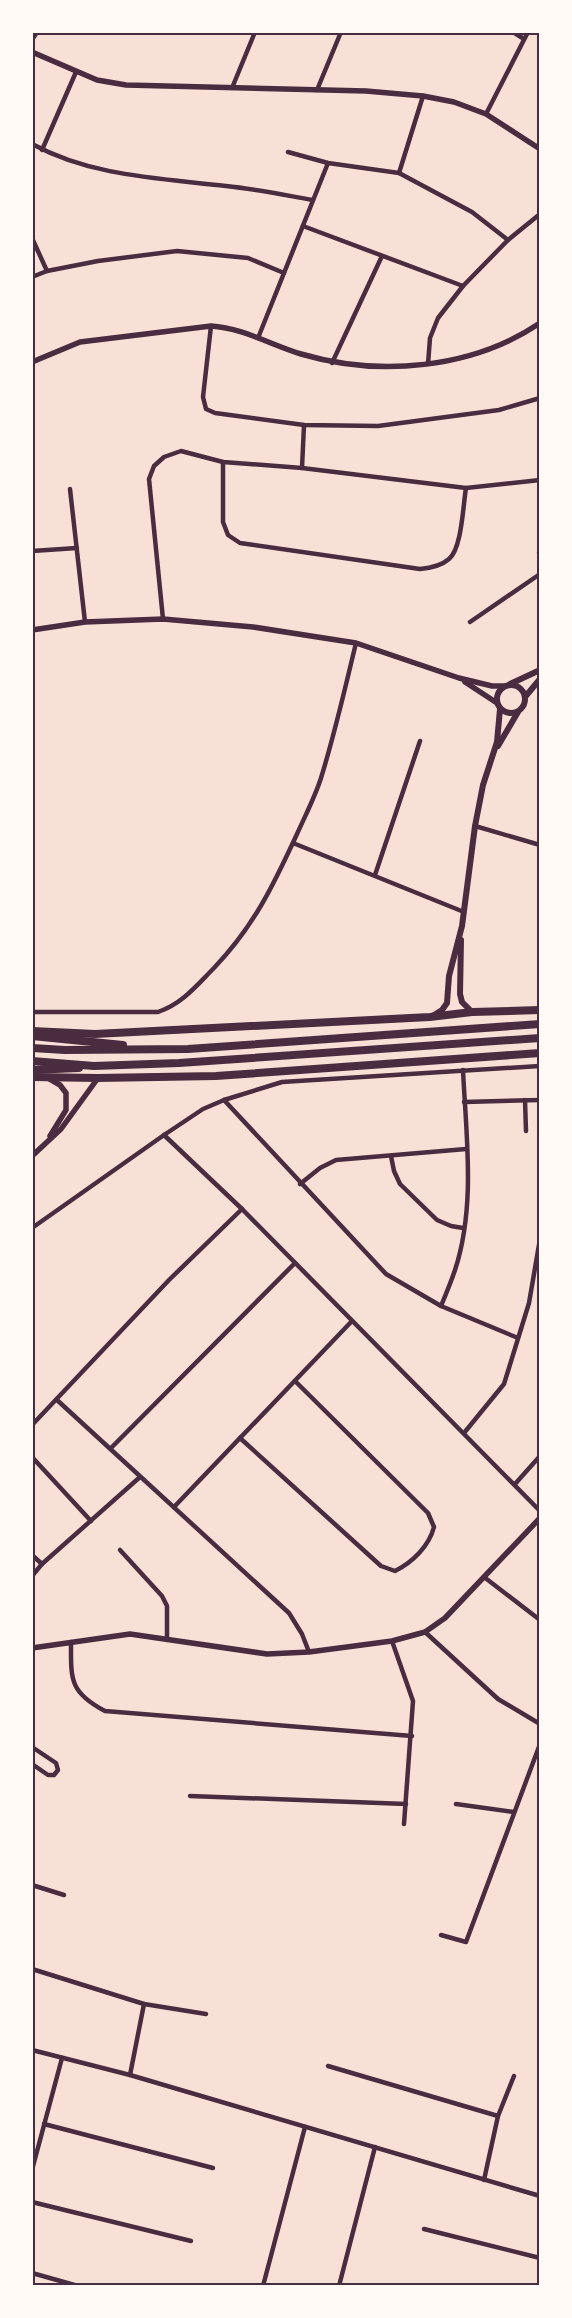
<svg xmlns="http://www.w3.org/2000/svg" width="572" height="2318" font-family="'DejaVu Sans',sans-serif">
<rect width="100%" height="100%" fill="#f7e1d7"/>
<g fill="none" stroke-linecap="round" stroke-linejoin="round">
<g stroke="#4a2c40" stroke-width="4.5">
<path d="M 513,32 L 524,39"/>
<path d="M 32,40 L 37,32"/>
<path d="M 232,88 L 255,32"/>
<path d="M 317,90 L 341,32"/>
<path d="M 486,114 L 528,32"/>
<path d="M 32,144 C 93,177 160,178 226,186 C 255,189 284,195 313,200"/>
<path d="M 42,150 L 76,72"/>
<path d="M 288,152 L 328,163 L 399,173 L 472,212 L 508,240"/>
<path d="M 399,173 L 423,96"/>
<path d="M 303,226 L 463,286"/>
<path d="M 32,238 L 47,271"/>
<path d="M 32,277 L 47,271 L 98,261 L 177,251 L 248,258 L 284,273"/>
<path d="M 211,326 L 203,397 L 206,409 L 215,413 L 304,425 L 378,426 L 499,410 L 540,398"/>
<path d="M 258,338 L 328,163"/>
<path d="M 332,363 L 382,256"/>
<path d="M 428,364 L 430,338 L 438,318 L 463,286 L 508,240 L 540,214"/>
<path d="M 223,462 L 223,522 L 228,535 L 240,543 L 420,569 C 431,568 441,566 449,559 C 462,548 463,505 466,488"/>
<path d="M 302,468 L 304,425"/>
<path d="M 70,489 L 85,622"/>
<path d="M 32,551 L 77,548"/>
<path d="M 539,553 L 540,554"/>
<path d="M 163,619 L 149,479 L 154,466 L 164,457 L 181,451 L 223,462 L 302,468 L 466,488 L 540,480"/>
<path d="M 470,622 L 540,574"/>
<path d="M 475,826 L 540,845"/>
<path d="M 293,843 L 464,912"/>
<path d="M 375,875 L 420,741"/>
<path d="M 33,1012 L 158,1012 C 183,1003 196,986 214,968 C 254,926 273,886 297,834 C 305,816 315,797 321,778 C 335,733 345,688 356,643"/>
<path d="M 539,1066 L 540,1079"/>
<path d="M 224,1100 L 386,1274 L 441,1306 L 518,1338"/>
<path d="M 525,1100 L 526,1131"/>
<path d="M 464,1102 L 540,1100"/>
<path d="M 164,1135 L 242,1209 L 540,1511"/>
<path d="M 391,1156 L 394,1171 L 400,1184 L 437,1220 L 451,1226 L 463,1228"/>
<path d="M 300,1184 L 320,1168 L 336,1160 L 466,1149"/>
<path d="M 32,1228 L 164,1135 L 203,1109 L 224,1100 L 282,1082 L 540,1066"/>
<path d="M 441,1306 C 446,1294 451,1282 455,1270 C 476,1206 466,1135 463,1070"/>
<path d="M 57,1400 L 289,1613 L 302,1634 L 309,1652"/>
<path d="M 32,1425 L 169,1280 L 242,1209"/>
<path d="M 464,1433 L 504,1384 L 529,1303 L 540,1239"/>
<path d="M 240,1438 L 381,1566 L 395,1571 C 413,1562 429,1546 434,1527 L 428,1513 L 295,1381"/>
<path d="M 111,1448 L 295,1263"/>
<path d="M 32,1457 L 91,1521"/>
<path d="M 515,1484 L 540,1456"/>
<path d="M 174,1507 L 351,1322"/>
<path d="M 120,1550 L 162,1596 L 167,1606 L 167,1640"/>
<path d="M 32,1555 L 42,1564"/>
<path d="M 32,1576 L 42,1564 L 140,1477"/>
<path d="M 484,1577 L 540,1620"/>
<path d="M 425,1632 L 498,1699 L 540,1724"/>
<path d="M 392,1641 L 413,1701 L 404,1824"/>
<path d="M 71,1642 C 71,1679 69,1692 105,1711 L 412,1736"/>
<path d="M 32,1747 L 56,1763 L 58,1770 L 54,1775 L 48,1775 L 32,1764"/>
<path d="M 190,1796 L 406,1804"/>
<path d="M 456,1804 L 514,1812"/>
<path d="M 32,1885 L 64,1895"/>
<path d="M 441,1935 L 466,1942 L 540,1744"/>
<path d="M 32,1969 L 144,2004 L 206,2014"/>
<path d="M 32,2050 L 130,2075 L 540,2196"/>
<path d="M 328,2066 L 498,2116"/>
<path d="M 130,2075 L 144,2004"/>
<path d="M 44,2124 L 213,2168"/>
<path d="M 32,2170 L 62,2058"/>
<path d="M 484,2180 L 498,2116 L 514,2076"/>
<path d="M 32,2202 L 191,2241"/>
<path d="M 424,2229 L 540,2258"/>
<path d="M 32,2273 L 78,2286"/>
<path d="M 263,2286 L 305,2127"/>
<path d="M 339,2286 L 375,2147"/>
</g>
<g stroke="#4a2c40" stroke-width="5.5">
<path d="M 32,52 L 97,80 L 126,85 L 366,91 L 423,96 L 454,102 L 486,114 L 540,149"/>
<path d="M 32,362 L 80,342 L 211,326 C 243,328 271,345 301,354 C 379,377 472,369 540,323"/>
<path d="M 32,630 L 85,622 L 163,619 L 253,627 L 356,643 L 459,678 L 492,686 L 506,686"/>
<path d="M 465,682 L 497,703"/>
<path d="M 48,1078 L 60,1085 L 66,1093 L 66,1110 L 50,1136"/>
<path d="M 32,1156 L 61,1129 L 98,1078"/>
<path d="M 32,1648 L 130,1634 L 267,1654 L 309,1652 L 392,1641 L 425,1632 L 445,1618 L 540,1518"/>
</g>
<g stroke="#4a2c40" stroke-width="6">
<path d="M 510,684 L 540,670"/>
<circle cx="511" cy="699" r="14"/>
<path d="M 525,697 L 540,679"/>
<path d="M 498,746 L 518,712"/>
<path d="M 461,940 L 460,994 L 462,1002 L 472,1012"/>
<path d="M 431,1017 L 442,1010 L 447,1003 L 449,976 L 462,926 L 475,826 L 483,785 L 497,742 L 500,709"/>
</g>
<g stroke="#4a2c40" stroke-width="8">
<path d="M 32,1031 L 95,1034 L 430,1017 L 472,1012 L 540,1010"/>
<path d="M 32,1036 L 123,1045"/>
<path d="M 32,1048 L 65,1050 L 188,1049 L 540,1024"/>
<path d="M 32,1061 L 94,1066 L 179,1063 L 540,1038"/>
<path d="M 32,1070 L 79,1068"/>
<path d="M 32,1077 L 98,1078 L 216,1076 L 540,1053"/>
</g>
</g>
<rect width="572" height="2318" fill="none" stroke="#fffaf5" stroke-width="68"/>
<rect x="34" y="34" width="504" height="2250" fill="none" stroke="#4a2c40" stroke-width="2"/>
</svg>
